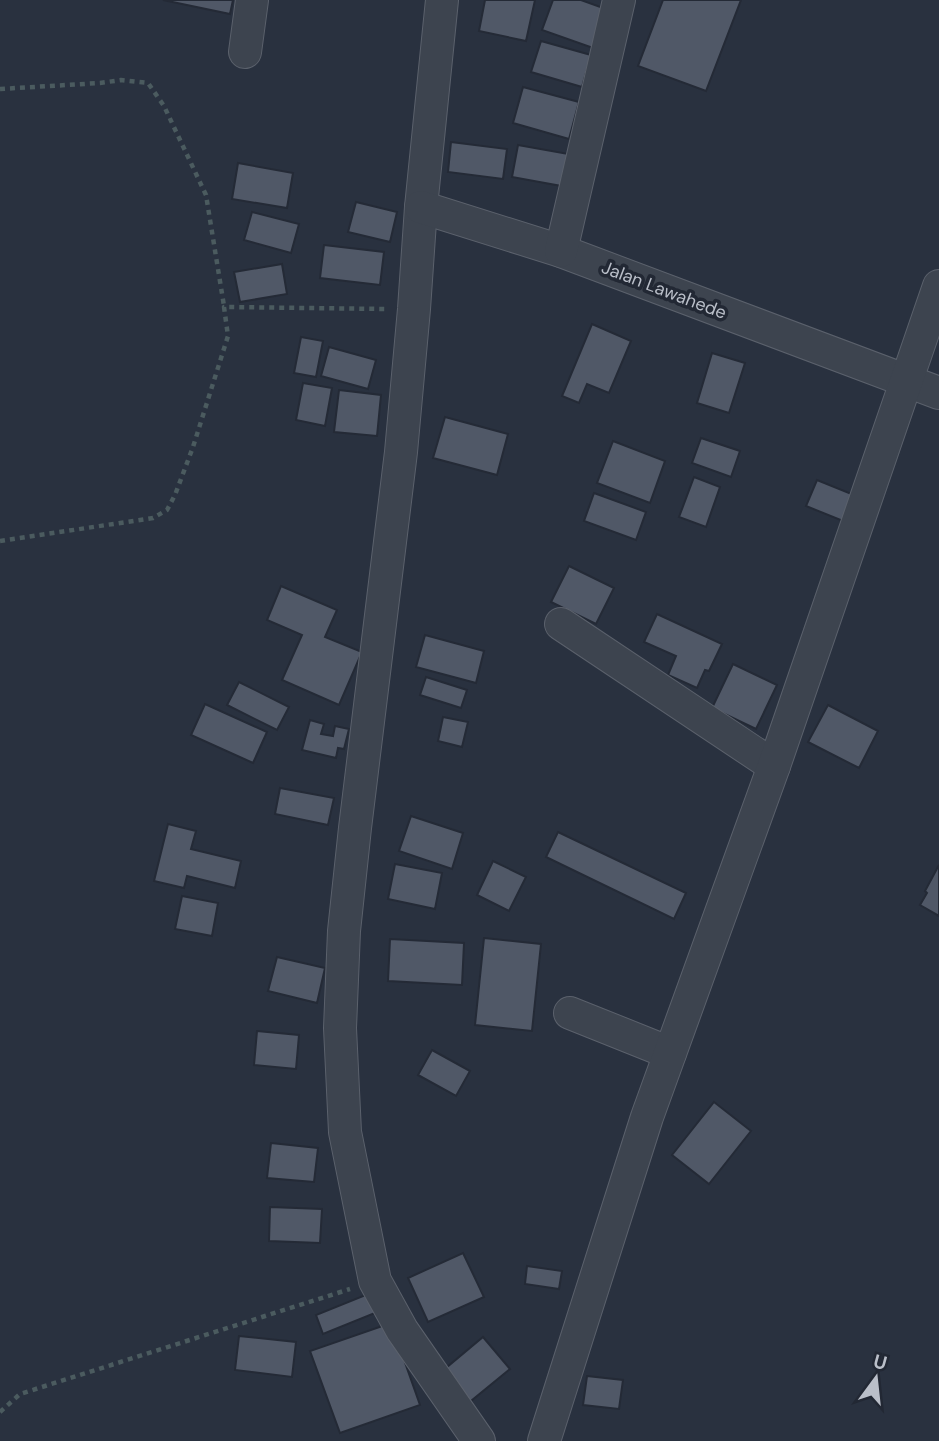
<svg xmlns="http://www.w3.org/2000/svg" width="939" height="1441" font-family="'DM Sans',sans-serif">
<rect width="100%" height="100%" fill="#29313f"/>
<g fill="#505867" stroke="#242a36" stroke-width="2">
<path d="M 163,0 L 233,0 L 230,14 Z"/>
<path d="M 485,0 L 535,0 L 526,41 L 479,31 Z"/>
<path d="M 553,0 L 581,0 L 606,9 L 593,48 L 542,30 Z"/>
<path d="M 663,0 L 741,0 L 706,91 L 638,66 Z"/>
<path d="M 541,41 L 591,55 L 582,87 L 531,72 Z"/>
<path d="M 523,87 L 579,102 L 569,139 L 513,123 Z"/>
<path d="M 451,142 L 507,149 L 503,179 L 448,172 Z"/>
<path d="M 518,145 L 574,155 L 567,187 L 512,177 Z"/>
<path d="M 238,163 L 293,173 L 287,208 L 232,199 Z"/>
<path d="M 356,202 L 397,212 L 390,242 L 348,232 Z"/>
<path d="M 252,212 L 299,224 L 291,253 L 244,240 Z"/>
<path d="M 324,245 L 384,252 L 380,285 L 320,278 Z"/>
<path d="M 282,264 L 287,294 L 240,302 L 234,272 Z"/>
<path d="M 592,324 L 631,341 L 609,393 L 587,384 L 579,403 L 562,396 Z"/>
<path d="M 301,337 L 323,341 L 316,377 L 294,373 Z"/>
<path d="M 329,347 L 376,360 L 368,389 L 321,376 Z"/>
<path d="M 712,353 L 745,363 L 729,413 L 697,403 Z"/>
<path d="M 303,383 L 332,388 L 325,426 L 296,420 Z"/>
<path d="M 339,390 L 381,395 L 377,436 L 334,432 Z"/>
<path d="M 445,417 L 508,434 L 497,475 L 433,458 Z"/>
<path d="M 701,438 L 740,451 L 731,477 L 692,463 Z"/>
<path d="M 613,441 L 665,461 L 650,503 L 597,483 Z"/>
<path d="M 694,477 L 720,487 L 706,527 L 679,517 Z"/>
<path d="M 817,480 L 859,497 L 848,523 L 806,506 Z"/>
<path d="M 594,493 L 646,512 L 636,540 L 584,521 Z"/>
<path d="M 569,566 L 614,588 L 596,624 L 551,602 Z"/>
<path d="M 281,586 L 337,610 L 325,637 L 362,652 L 339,705 L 282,680 L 302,635 L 267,620 Z"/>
<path d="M 657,614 L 722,644 L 709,671 L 705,670 L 697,688 L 668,675 L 676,656 L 644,642 Z"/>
<path d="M 425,635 L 484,651 L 476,683 L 416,667 Z"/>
<path d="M 733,664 L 777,685 L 756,729 L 712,708 Z"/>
<path d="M 426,677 L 467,690 L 461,708 L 420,695 Z"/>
<path d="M 239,682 L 289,707 L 277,730 L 227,705 Z"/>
<path d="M 205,704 L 267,732 L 253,763 L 191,735 Z"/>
<path d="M 828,705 L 878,731 L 859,768 L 808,742 Z"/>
<path d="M 443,717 L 468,722 L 462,747 L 438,741 Z"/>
<path d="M 310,720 L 324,724 L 321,734 L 333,736 L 335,726 L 349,729 L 344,749 L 338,748 L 336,758 L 302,750 Z"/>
<path d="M 280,788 L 334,798 L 328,825 L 275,814 Z"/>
<path d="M 411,816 L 463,833 L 452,869 L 399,851 Z"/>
<path d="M 168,824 L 196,831 L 191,849 L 241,861 L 235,888 L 187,876 L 184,888 L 154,881 Z"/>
<path d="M 558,832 L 686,893 L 674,919 L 546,857 Z"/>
<path d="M 493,861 L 526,877 L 509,911 L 477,895 Z"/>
<path d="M 395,864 L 442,873 L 435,909 L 388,899 Z"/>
<path d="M 939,865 L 939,916 L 920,905 L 927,893 L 925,891 Z"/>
<path d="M 182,896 L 218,903 L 212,936 L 175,929 Z"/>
<path d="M 484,938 L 541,944 L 532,1031 L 475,1025 Z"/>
<path d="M 390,939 L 464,943 L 462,985 L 388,981 Z"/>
<path d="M 277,957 L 325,968 L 317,1003 L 268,991 Z"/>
<path d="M 257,1031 L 299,1035 L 296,1069 L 254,1065 Z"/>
<path d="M 432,1050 L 470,1071 L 456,1096 L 418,1075 Z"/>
<path d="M 714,1102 L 751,1131 L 709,1184 L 672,1155 Z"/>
<path d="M 271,1143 L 318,1148 L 314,1182 L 267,1178 Z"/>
<path d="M 270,1207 L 322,1209 L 320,1243 L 269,1241 Z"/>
<path d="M 463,1253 L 484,1297 L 428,1322 L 408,1278 Z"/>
<path d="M 527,1266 L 562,1271 L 559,1289 L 525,1284 Z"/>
<path d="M 368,1294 L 375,1313 L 323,1334 L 316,1315 Z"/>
<path d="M 391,1323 L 420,1405 L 340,1433 L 310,1351 Z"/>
<path d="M 239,1336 L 296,1342 L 292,1377 L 235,1370 Z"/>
<path d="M 483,1337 L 510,1369 L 466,1405 L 440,1373 Z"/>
<path d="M 587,1376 L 623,1380 L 619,1409 L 583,1405 Z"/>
</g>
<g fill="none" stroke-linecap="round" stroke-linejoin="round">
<defs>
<g id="minor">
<path d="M 442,0 L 421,207 L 414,309 L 401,452 L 355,828 L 344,931 L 340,1028 L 345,1132 L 375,1281 L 402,1330 L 479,1441"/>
<path d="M 245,52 L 252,0"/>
<path d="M 421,207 L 561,251 L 939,393"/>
<path d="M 561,251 L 619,0"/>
<path d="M 561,624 L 774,766"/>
<path d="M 570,1013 L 670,1053"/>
<path d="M 544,1441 L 647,1117 L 774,766 L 939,286"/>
</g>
</defs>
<use href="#minor" stroke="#5b616c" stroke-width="34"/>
<g stroke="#4b5b5f" stroke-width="4.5" stroke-dasharray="5 5" stroke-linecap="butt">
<path d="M 0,89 L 100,83 L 121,80 L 148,83 L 164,106 L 206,195 L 224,306"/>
<path d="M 0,541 L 153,518 L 167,510 L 175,495 L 193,447 L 228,336 L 224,307 L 388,309"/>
<path d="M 0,1412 L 20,1394 L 350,1289"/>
</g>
<use href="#minor" stroke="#3d444f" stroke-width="32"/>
</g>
<g text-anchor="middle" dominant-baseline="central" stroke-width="7" stroke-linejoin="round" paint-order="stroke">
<g font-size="18" fill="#babfc9" stroke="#222834">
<text transform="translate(664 290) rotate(21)">Jalan Lawahede</text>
</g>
</g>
<g transform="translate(876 1378) rotate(15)" stroke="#222834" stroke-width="5" paint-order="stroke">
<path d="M0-5L12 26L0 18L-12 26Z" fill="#babfc9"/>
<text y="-10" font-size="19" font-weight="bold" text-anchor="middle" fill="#babfc9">U</text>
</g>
</svg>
